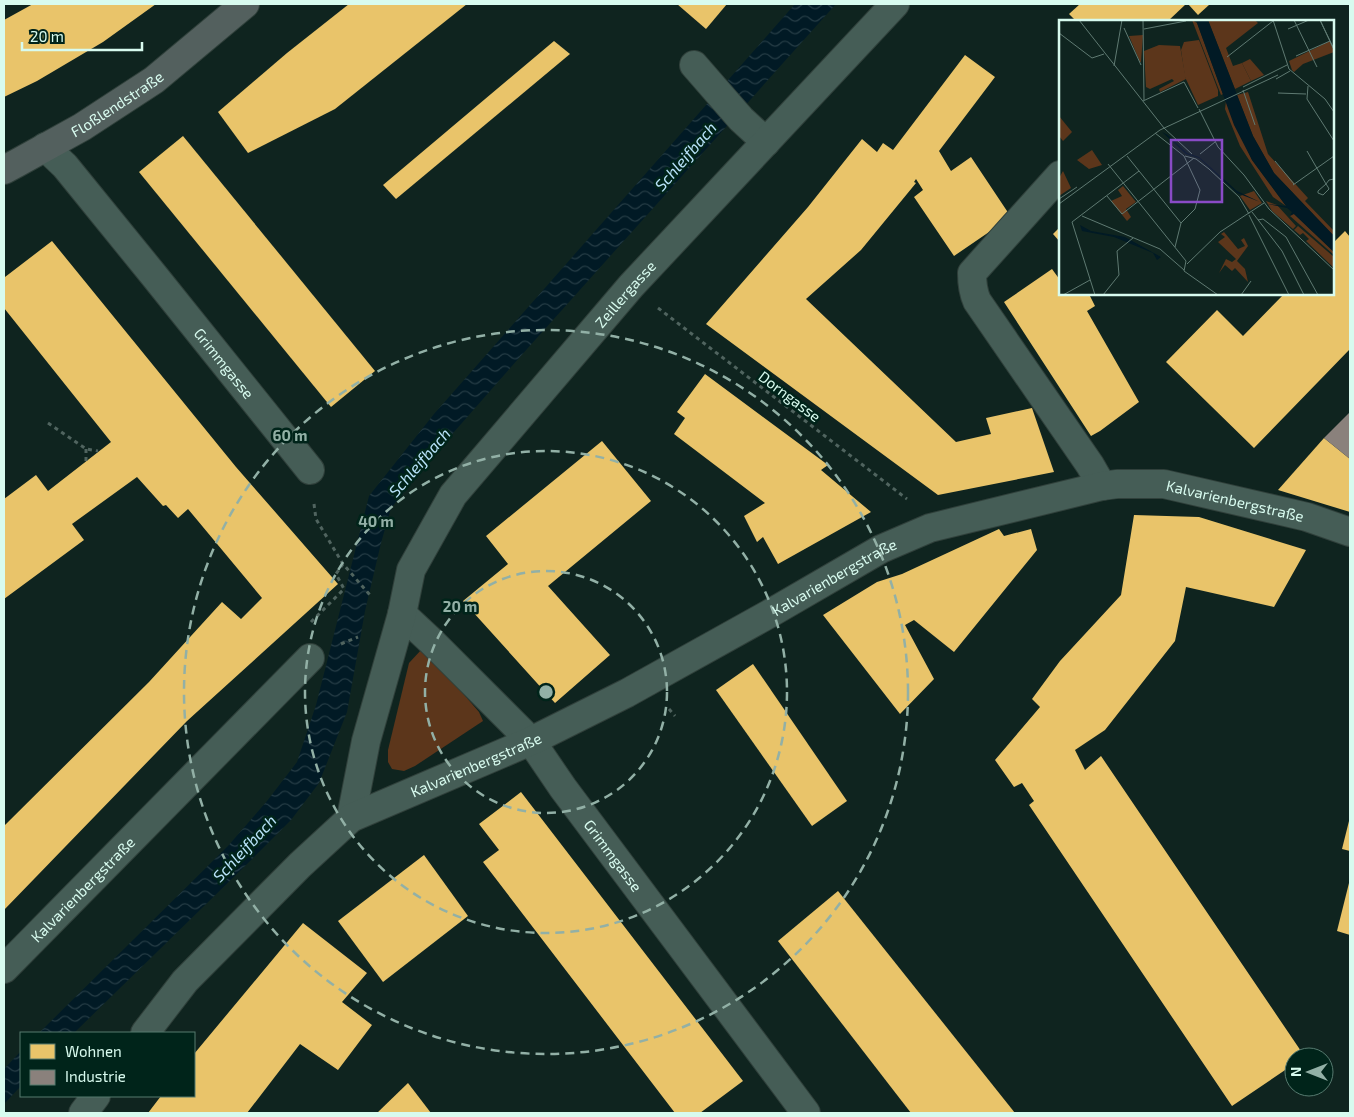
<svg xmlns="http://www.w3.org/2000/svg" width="1354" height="1117" font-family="'Exo 2',sans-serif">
<defs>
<pattern id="water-waves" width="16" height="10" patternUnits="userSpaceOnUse" patternTransform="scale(1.25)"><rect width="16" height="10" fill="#011a25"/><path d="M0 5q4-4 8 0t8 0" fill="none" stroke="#253c45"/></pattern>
</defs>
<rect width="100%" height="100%" fill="#0f241f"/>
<path fill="#5c361b" d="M 422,649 L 429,654 L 479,712 L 483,721 L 415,766 L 404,771 L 392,769 L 388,762 L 388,750 L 409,663 Z"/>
<g fill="url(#water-waves)">
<path d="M 795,4 L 836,4 L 527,349 L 454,432 L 391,508 L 381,543 L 365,611 L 347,712 L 319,783 L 291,820 L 245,866 L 74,1033 L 39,1033 L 228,846 L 267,801 L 297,762 L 316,705 L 369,496 L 434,414 Z"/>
<path d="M 21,1051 L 21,1086 L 4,1104 L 4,1069 Z"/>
</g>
<g fill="#e9c46a">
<path d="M 33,4 L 156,4 L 103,42 L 37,81 L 4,97 L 4,20 Z"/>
<path d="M 349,4 L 467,4 L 335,109 L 248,153 L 218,112 L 287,53 Z"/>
<path d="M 677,4 L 727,4 L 706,29 Z"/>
<path d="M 1080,4 L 1186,4 L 1168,21 L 1076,21 L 1069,14 Z"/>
<path d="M 1188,4 L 1210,4 L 1198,15 Z"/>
<path d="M 554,41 L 570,54 L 396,199 L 383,185 Z"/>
<path d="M 965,55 L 995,77 L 939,151 L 951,171 L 971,157 L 1011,217 L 954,256 L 914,197 L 923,190 L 916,179 L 914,182 L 916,183 L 861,250 L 806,299 L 956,442 L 991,434 L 986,418 L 1032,408 L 1054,472 L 938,495 L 706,324 L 808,207 L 862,139 L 877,152 L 883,143 L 893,150 Z"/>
<path d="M 183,136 L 375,371 L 331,407 L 139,172 Z"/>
<path d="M 1060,227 L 1060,242 L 1053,234 Z"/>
<path d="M 1345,231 L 1350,237 L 1350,349 L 1254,448 L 1166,362 L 1217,310 L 1243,336 L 1284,294 L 1333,294 L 1333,243 Z"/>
<path d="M 52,241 L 236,467 L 338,584 L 187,721 L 4,910 L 4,826 L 149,682 L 222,602 L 241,619 L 262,598 L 188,509 L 178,518 L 166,505 L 163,506 L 137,477 L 72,524 L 84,540 L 4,599 L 4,499 L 36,475 L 48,491 L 111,442 L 4,308 L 4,274 L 5,277 Z"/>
<path d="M 1052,269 L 1060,280 L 1060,294 L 1089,294 L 1095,306 L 1087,311 L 1139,402 L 1100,431 L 1091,436 L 1004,302 Z"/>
<path d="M 705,374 L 828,465 L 821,470 L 871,512 L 778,564 L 763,537 L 757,542 L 744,516 L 765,503 L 674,434 L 685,418 L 677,412 Z"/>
<path d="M 1324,438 L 1350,459 L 1350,512 L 1278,490 Z"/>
<path d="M 602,441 L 651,501 L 548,586 L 610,655 L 555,703 L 463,601 L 508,564 L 486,536 Z"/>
<path d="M 1134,515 L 1199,517 L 1306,550 L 1274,607 L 1186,587 L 1175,641 L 1105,730 L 1075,750 L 1085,770 L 1101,756 L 1305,1057 L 1294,1057 L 1294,1064 L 1232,1106 L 1029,805 L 1034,801 L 1022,783 L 1014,787 L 995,760 L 1040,707 L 1032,699 L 1060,661 L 1121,595 Z"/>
<path d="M 999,529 L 1004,536 L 1031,529 L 1037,550 L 954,652 L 914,620 L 905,625 L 934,679 L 900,714 L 823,615 L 877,582 L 902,574 Z"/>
<path d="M 753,664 L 847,801 L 812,826 L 716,690 Z"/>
<path d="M 521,792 L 743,1081 L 700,1113 L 675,1113 L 483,862 L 499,850 L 479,824 Z"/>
<path d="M 1350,817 L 1350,851 L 1342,849 Z"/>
<path d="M 424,855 L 468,916 L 383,982 L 338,921 Z"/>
<path d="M 1350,879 L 1350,935 L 1337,931 Z"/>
<path d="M 838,891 L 1015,1113 L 911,1113 L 778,941 Z"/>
<path d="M 303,923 L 367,973 L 342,1002 L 372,1025 L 338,1070 L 300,1044 L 247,1113 L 148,1113 L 161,1096 L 194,1096 L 194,1054 Z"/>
<path d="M 408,1083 L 431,1113 L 377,1113 Z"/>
</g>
<path fill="#8a817c" d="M 1350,412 L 1350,459 L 1324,438 Z"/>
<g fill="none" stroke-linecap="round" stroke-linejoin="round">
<defs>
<g id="minor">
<path d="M 694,65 L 741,119 L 766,142"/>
<path id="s1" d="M 45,147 L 65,166 L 156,278 L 310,470"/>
<path d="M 1060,175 L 972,273 C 972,283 973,292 977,301 L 1090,465 L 1102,486"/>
<path id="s2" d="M 402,614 L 432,642 L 531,741 L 563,788 L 806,1113"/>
<path id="s3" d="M 351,818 L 366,741 L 402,614 L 411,570 L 453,495 L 631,286 L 895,4"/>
<path id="s4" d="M 4,969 L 310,658"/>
<path id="s5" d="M 145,1033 L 185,981 L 300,865 L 351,818 L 531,741 L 627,693 L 769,614 L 881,549 L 930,528 L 1102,486 L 1117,484 L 1164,484 L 1307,517 L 1350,532"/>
<path d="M 83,1113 L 96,1096"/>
</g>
<g id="major">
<path id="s6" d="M 4,170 L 17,163 L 82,127 L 154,80 L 245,4"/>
</g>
</defs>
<use href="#minor" stroke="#30403b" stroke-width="30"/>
<use href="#major" stroke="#30403b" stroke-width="30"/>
<g stroke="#50645f" stroke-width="3" stroke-dasharray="4 4" stroke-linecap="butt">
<path d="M 658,308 L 907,499"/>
<path d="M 48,423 L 86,449 L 98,451"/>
<path d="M 86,461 L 86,449"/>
<path d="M 314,504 L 316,519 L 343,564 L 370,595"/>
<path d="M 311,622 L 344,589 L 336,574 L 343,564"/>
<path d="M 341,644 L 358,637"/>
<path d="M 669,709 L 675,716"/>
</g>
<use href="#minor" stroke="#455d56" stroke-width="28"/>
<use href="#major" stroke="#53605e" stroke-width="28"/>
</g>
<g fill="none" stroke="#92b0a6" stroke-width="2.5" stroke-dasharray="9 6">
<circle cx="546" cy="692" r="121"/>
<circle cx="546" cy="692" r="241"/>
<circle cx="546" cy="692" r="362"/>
</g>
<g text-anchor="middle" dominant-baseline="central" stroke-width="5" stroke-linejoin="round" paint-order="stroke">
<g font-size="15" fill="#d8fbef" stroke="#00241a">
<text stroke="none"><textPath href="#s6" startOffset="131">Floßlendstraße</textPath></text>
<text stroke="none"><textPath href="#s3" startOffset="606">Zeillergasse</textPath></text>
<text stroke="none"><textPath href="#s1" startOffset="281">Grimmgasse</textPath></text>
<text transform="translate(790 396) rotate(37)">Dorngasse</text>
<text stroke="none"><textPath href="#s5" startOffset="1259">Kalvarienbergstraße</textPath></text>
<text stroke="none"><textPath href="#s5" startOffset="839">Kalvarienbergstraße</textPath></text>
<text stroke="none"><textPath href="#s5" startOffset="434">Kalvarienbergstraße</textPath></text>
<text stroke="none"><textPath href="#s2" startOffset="322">Grimmgasse</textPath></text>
<text stroke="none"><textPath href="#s4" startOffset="112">Kalvarienbergstraße</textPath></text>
</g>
<g font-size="16" font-style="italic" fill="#b9e4fb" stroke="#00241a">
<text transform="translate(685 156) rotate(-49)">Schleifbach</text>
<text transform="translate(419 462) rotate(-49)">Schleifbach</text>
<text transform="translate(244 848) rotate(-47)">Schleifbach</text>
</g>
</g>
<g transform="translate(1059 20)">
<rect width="275" height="275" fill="#0f241f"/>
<path d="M 149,0 L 196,0 L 199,3 L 167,28 L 174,46 L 183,43 L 192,61 L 176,69 ZM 271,21 L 275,32 L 244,44 L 235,52 L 233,50 L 230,41 ZM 100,25 L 121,26 L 127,59 L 101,72 L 100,69 L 115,61 L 113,59 L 91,69 L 87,67 L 85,31 ZM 189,72 L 209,134 L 249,178 L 246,181 L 275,211 L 275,216 L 215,153 L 194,116 L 178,75 ZM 0,96 L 13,112 L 4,121 L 0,116 ZM 64,166 L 77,182 L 67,189 L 72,197 L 68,201 L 52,181 L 63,176 L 59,170 ZM 195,171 L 203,183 L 191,190 L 181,176 ZM 165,212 L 179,229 L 186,226 L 182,220 L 185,218 L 189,226 L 178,241 L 186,249 L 189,262 L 176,248 L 173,251 L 166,245 L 160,253 L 167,239 L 173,242 L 177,239 L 159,222 L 166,217 L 162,214 Z" fill="#5c361b"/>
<path d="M 133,0 L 138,3 L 164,74 L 162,75 ZM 167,81 L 193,140 L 227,186 L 214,177 L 181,126 L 166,89 ZM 234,193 L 275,232 L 275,235 L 231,196 Z" fill="#5c361b"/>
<path d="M 84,15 L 82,42 L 81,42 L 70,16 ZM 140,20 L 159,70 L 159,76 L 139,85 L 126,57 L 122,30 L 125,22 ZM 191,39 L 205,55 L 192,61 L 183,43 ZM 33,130 L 43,145 L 30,149 L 18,140 ZM 4,151 L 12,168 L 0,176 L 0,158 ZM 207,181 L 218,185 L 237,206 L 234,209 L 213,191 ZM 239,206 L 275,237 L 275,248 L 247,221 L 250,219 L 244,213 L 241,215 L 235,210 Z" fill="#5c361b"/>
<path d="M 137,0 L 149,0 L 194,116 L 215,153 L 275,216 L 275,232 L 235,194 L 231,196 L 233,192 L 228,188 L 208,184 L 227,186 L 193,140 L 175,105 ZM 103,112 L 109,115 L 128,133 L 140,137 L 178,171 L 201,182 L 178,173 L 140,138 L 127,134 ZM 21,205 L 32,211 L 66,217 L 102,237 L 98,240 L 94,233 L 55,217 L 23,211 Z" fill="#011a25"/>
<path fill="none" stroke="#5f7a72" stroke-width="1" d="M 20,0 L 105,108 L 133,134M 84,0 L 85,80M 214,0 L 230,49 L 266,79 L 275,92M 235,0 L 258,47M 261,0 L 275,29M 261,0 L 275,30M 65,8 L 82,45M 85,9 L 127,1M 229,9 L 250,0M 0,13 L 33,38 L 45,34M 237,36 L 271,21M 168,37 L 214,1M 55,46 L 63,0M 217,59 L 231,51M 249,66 L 248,79 L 275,121M 184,67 L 228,45M 184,70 L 196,105M 219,73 L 247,74M 84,81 L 125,62 L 139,88M 140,89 L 159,127 L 185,155 L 210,189 L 275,250M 96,113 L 125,136 L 141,170 L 136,189 L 122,203 L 116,227M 248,131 L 267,164 L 269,167 L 270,169 L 264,175 L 259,173 L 259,171 L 267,164 L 270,160 L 275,159M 141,134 L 156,122M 68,136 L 122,203M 126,136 L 137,139 L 150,149 L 180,177 L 190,194M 216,141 L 235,164M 49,144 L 127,241 L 125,251 L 159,275M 234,165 L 275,136M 48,176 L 63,194 L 135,138M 0,179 L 18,167M 0,184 L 101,110 L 219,55M 193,192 L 223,231 L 245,275M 190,195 L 230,275M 23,196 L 101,229 L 125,250M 199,200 L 204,199 L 227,217 L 259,275M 128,244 L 161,212 L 205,183M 4,275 L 31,260M 36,275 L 13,202 L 80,151M 44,275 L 60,255 L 58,231 L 74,218M 182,275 L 192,261"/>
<path fill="#894bc6" fill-opacity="0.15" stroke="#894bc6" stroke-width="2.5" d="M 112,120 L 163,120 L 163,182 L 112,182 Z"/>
<rect width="275" height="275" fill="none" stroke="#d8fbef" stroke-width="2.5"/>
</g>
<circle cx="546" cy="692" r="8" fill="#92b0a6" stroke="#00241a" stroke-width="2.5"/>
<g font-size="15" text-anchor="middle" font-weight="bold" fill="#92b0a6" stroke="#00241a" stroke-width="5" stroke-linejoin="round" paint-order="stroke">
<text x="290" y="441">60 m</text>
<text x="376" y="527">40 m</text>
<text x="460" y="612">20 m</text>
</g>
<rect width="1354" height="1117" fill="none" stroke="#d8fbef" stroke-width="10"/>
<rect x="20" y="1032" width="175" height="65" fill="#00241a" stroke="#567a6f"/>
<rect x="30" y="1044" width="25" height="15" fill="#e9c46a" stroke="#567a6f"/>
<text x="65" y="1057" font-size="15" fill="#d8fbef">Wohnen</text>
<rect x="30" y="1070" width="25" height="15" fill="#8a817c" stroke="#567a6f"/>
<text x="65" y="1082" font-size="15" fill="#d8fbef">Industrie</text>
<g transform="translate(1309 1072) rotate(270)"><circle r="24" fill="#00241a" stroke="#567a6f"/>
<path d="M0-4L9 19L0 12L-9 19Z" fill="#92b0a6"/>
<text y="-8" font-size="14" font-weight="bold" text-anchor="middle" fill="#d8fbef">N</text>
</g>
<path d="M22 42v8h120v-8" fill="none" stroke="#d8fbef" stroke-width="2.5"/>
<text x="30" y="42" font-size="15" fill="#d8fbef" stroke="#00241a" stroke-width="4" paint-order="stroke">20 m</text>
</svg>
